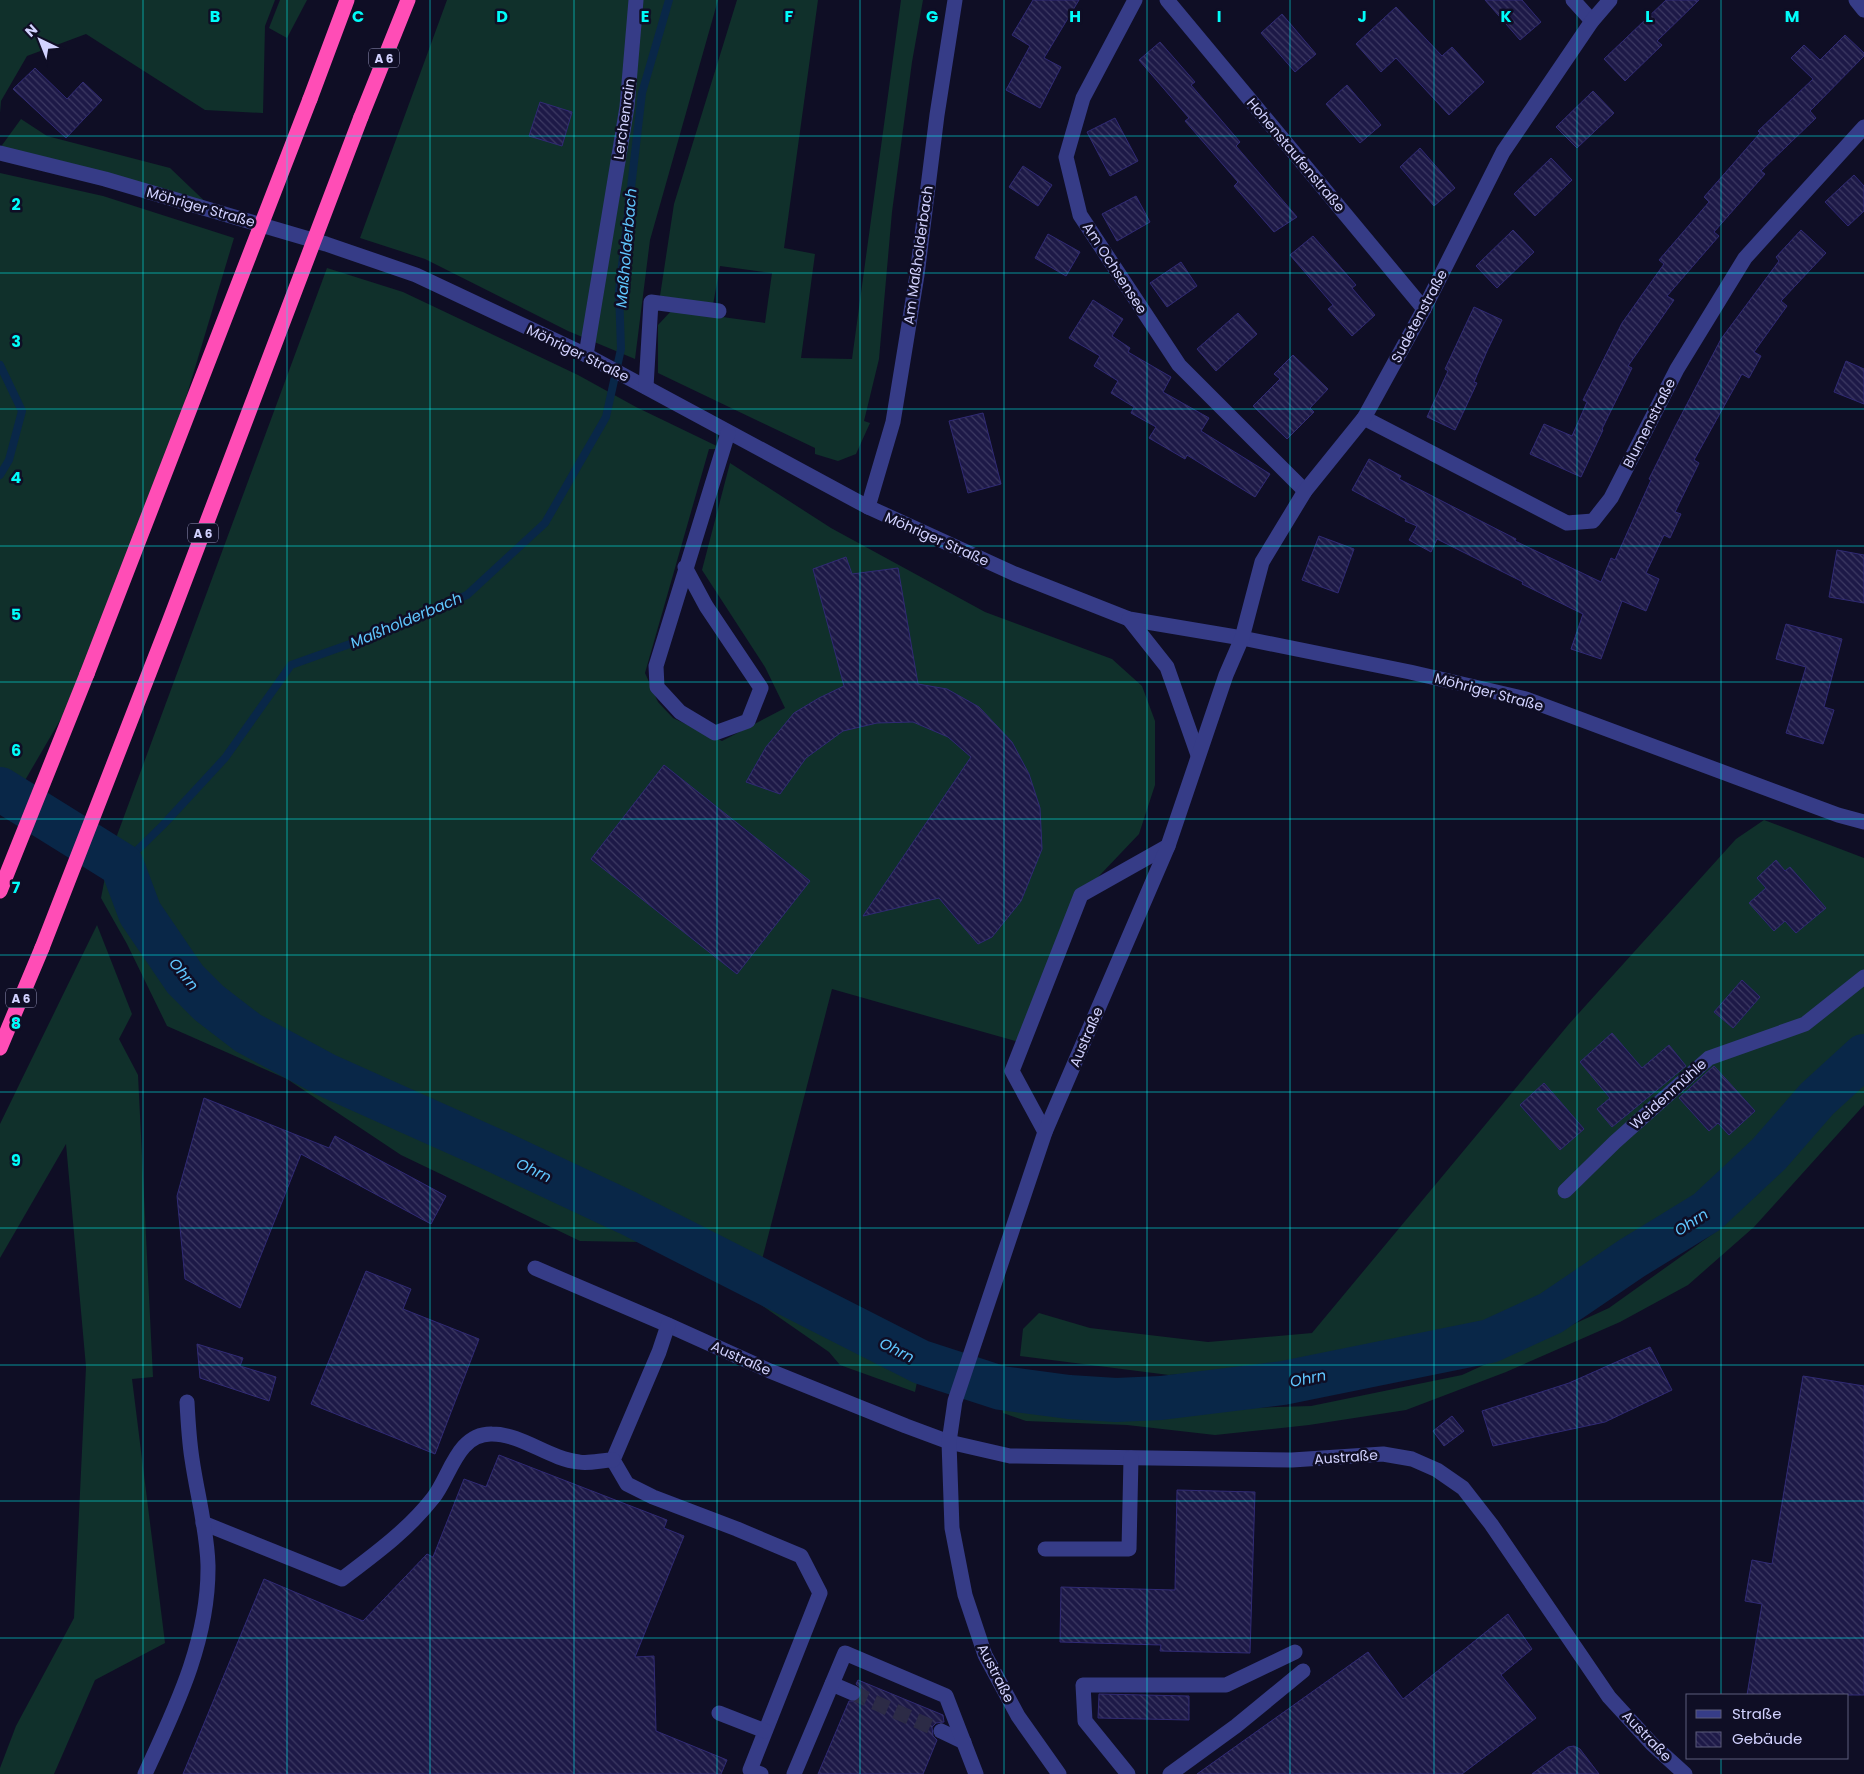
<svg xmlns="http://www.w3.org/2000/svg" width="1864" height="1774" font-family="Poppins,sans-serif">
<defs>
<pattern id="building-back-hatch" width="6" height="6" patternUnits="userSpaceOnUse" patternTransform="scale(1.25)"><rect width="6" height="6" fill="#1d1947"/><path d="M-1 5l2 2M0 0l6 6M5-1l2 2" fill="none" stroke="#3d3a63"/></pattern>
</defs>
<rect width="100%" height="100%" fill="#0f0e25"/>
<g fill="#10302b">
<path d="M 0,0 L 275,0 L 265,26 L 263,113 L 205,110 L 86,34 L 27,56 L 1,101 L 0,113 Z"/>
<path d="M 280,0 L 307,0 L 287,38 L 269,28 Z"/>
<path d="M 447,0 L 718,0 L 650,240 L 635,359 L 568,331 L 425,259 L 360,238 Z"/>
<path d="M 737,0 L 818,0 L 784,248 L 815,254 L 801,358 L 852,359 L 901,0 L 923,0 L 912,62 L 892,212 L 879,359 L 864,421 L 870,423 L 856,454 L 838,461 L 815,454 L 815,448 L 658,373 L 658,325 L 672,310 L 765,323 L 772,273 L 720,266 L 713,305 L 660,296 L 674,204 Z"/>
<path d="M 21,119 L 47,136 L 170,168 L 215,211 L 0,148 Z"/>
<path d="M 0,173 L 103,196 L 234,238 L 155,501 L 87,674 L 24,782 L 0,781 Z"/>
<path d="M 327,268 L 403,292 L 578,375 L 636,407 L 723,449 L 709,449 L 645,673 L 658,702 L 673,718 L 722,741 L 785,708 L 765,667 L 702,570 L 730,463 L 831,528 L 985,612 L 1112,659 L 1142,686 L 1155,721 L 1155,785 L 1139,834 L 1081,895 L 1022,1043 L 832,989 L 757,1279 L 921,1362 L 915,1392 L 840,1365 L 829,1352 L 757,1302 L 639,1242 L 580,1241 L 401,1155 L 287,1079 L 167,1026 L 127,944 L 101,898 L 109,857 Z"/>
<path d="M 1764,820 L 1864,858 L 1864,1044 L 1756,1154 L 1678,1223 L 1538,1299 L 1448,1337 L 1285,1365 L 1169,1375 L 1020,1356 L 1023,1329 L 1039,1313 L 1090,1328 L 1208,1342 L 1312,1333 L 1569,1024 L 1736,839 Z"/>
<path d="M 97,925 L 132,1014 L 119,1039 L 138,1075 L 153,1377 L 132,1379 L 165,1643 L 95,1680 L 54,1774 L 0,1774 L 0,1768 L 16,1726 L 74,1618 L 86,1367 L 66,1144 L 0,1258 L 0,1124 Z"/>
<path d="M 1864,1080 L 1864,1105 L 1754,1227 L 1688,1285 L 1620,1322 L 1506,1372 L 1406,1410 L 1309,1425 L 1215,1435 L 1127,1425 L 1026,1421 L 1003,1413 L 1002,1392 L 1024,1397 L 1110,1407 L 1186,1410 L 1311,1406 L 1462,1375 L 1609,1308 L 1721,1228 L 1765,1187 Z"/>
</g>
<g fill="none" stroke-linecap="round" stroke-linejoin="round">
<g stroke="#092748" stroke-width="8">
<path d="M 0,365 L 22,411 L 9,460 L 0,475"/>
<path d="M 122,865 L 163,825 L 225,758 L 291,665 L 364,639 L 467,595 L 545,523 L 606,417 L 621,349 L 619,291 L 642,93 L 669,0"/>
</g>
<path stroke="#092748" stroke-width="44" d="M 0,789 L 122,865 L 140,913 L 185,979 L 209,1003 L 248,1033 L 326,1075 L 496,1151 L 628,1213 L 921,1362 L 1001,1388 L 1069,1397 L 1116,1400 L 1161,1398 L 1283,1383 L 1490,1341 L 1551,1313 L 1632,1258 L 1707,1212 L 1769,1154 L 1817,1099 L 1864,1056"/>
</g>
<g fill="url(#building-back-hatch)" stroke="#302a74">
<path d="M 1033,0 L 1079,0 L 1044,58 L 1061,67 L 1040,108 L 1006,90 L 1030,46 L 1012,35 Z"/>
<path d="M 1485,0 L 1522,0 L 1541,22 L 1520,40 Z"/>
<path d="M 1666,0 L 1699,0 L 1657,41 L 1662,45 L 1625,81 L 1604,59 Z"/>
<path d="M 1396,7 L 1442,56 L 1452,47 L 1484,82 L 1449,115 L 1396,58 L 1381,72 L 1356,44 Z"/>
<path d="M 1282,14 L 1316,54 L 1295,72 L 1261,33 Z"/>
<path d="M 1845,35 L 1864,53 L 1864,56 L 1810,111 L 1816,118 L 1761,171 L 1765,174 L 1714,232 L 1719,236 L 1667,296 L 1674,300 L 1628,366 L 1632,368 L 1602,429 L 1603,430 L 1581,477 L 1530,454 L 1544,424 L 1572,436 L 1587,402 L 1583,400 L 1622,323 L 1664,264 L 1659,260 L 1709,202 L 1704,197 L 1760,133 L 1758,131 L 1813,79 L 1791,58 L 1804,45 L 1820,60 Z"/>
<path d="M 1160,42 L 1195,82 L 1191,85 L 1240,142 L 1236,146 L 1297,217 L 1274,232 L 1234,186 L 1238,182 L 1185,121 L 1189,118 L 1139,60 Z"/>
<path d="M 35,68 L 67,99 L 83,82 L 102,100 L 66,138 L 13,89 Z"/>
<path d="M 1347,85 L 1381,125 L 1360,143 L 1326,104 Z"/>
<path d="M 1593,91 L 1614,113 L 1577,148 L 1556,127 Z"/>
<path d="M 540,102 L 572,112 L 562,146 L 529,136 Z"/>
<path d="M 1115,118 L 1138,161 L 1110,176 L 1087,132 Z"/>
<path d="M 1420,148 L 1455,188 L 1434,206 L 1400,167 Z"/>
<path d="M 1551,158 L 1572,180 L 1535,216 L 1514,194 Z"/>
<path d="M 1023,166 L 1052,185 L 1038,206 L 1009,187 Z"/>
<path d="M 1854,175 L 1864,186 L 1864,211 L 1848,226 L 1825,202 Z"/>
<path d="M 1136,196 L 1150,222 L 1117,241 L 1102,214 Z"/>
<path d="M 1513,230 L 1534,252 L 1497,288 L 1476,266 Z"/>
<path d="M 1801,230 L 1826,253 L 1781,301 L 1787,306 L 1754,352 L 1761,356 L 1749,378 L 1742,374 L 1694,460 L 1699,463 L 1675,512 L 1681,514 L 1670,538 L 1664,535 L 1646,573 L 1659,579 L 1646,611 L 1622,601 L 1601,659 L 1571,649 L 1583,614 L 1522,584 L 1523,582 L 1437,539 L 1431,552 L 1409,540 L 1417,526 L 1405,521 L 1406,519 L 1352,490 L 1369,459 L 1401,476 L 1399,479 L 1516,539 L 1515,541 L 1601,582 L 1611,558 L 1615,560 L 1651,480 L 1649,479 L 1675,427 L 1721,339 L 1779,261 L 1776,257 Z"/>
<path d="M 1048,234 L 1080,252 L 1066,276 L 1035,258 Z"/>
<path d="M 1313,236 L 1356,285 L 1352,288 L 1375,315 L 1352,336 L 1328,309 L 1333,305 L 1290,255 Z"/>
<path d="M 1181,262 L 1197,286 L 1167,307 L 1150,283 Z"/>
<path d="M 1093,300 L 1123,319 L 1112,336 L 1130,348 L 1128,352 L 1171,377 L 1163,392 L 1209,418 L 1201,431 L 1270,474 L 1255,497 L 1187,455 L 1185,459 L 1149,438 L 1156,427 L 1131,413 L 1134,407 L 1111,393 L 1118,381 L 1094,366 L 1100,356 L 1069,338 Z"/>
<path d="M 1474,307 L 1502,320 L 1487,351 L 1474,382 L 1477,383 L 1455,430 L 1427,417 L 1448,371 L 1445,369 Z"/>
<path d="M 1238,313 L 1257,334 L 1216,371 L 1197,349 Z"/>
<path d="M 1293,355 L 1328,389 L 1310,408 L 1314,412 L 1287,439 L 1253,406 L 1280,379 L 1274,374 Z"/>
<path d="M 1846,361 L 1864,369 L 1864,404 L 1834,392 Z"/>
<path d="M 983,413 L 1001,484 L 968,493 L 949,421 Z"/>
<path d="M 1319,536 L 1354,549 L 1338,593 L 1302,580 Z"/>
<path d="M 1837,550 L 1864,555 L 1864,603 L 1829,597 Z"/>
<path d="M 846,557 L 852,574 L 898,568 L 918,684 L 947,689 L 979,707 L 1012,742 L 1029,774 L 1040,808 L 1042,849 L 1021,901 L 992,937 L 978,944 L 939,898 L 863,916 L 971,757 L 948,737 L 913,722 L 877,723 L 843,731 L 806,758 L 780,794 L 746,782 L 766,747 L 794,713 L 819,698 L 844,686 L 813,569 Z"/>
<path d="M 1786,624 L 1842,639 L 1824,707 L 1834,710 L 1823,744 L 1786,733 L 1806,667 L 1776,659 Z"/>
<path d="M 664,765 L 810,881 L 737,974 L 591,859 Z"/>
<path d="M 1776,860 L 1785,871 L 1790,867 L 1826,908 L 1796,933 L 1785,921 L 1774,931 L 1749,903 L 1766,888 L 1757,878 Z"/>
<path d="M 1742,980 L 1760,997 L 1733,1028 L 1714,1012 Z"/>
<path d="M 1612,1033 L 1642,1068 L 1669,1045 L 1686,1066 L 1612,1127 L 1597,1109 L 1610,1098 L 1580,1062 Z"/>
<path d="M 1714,1066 L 1755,1111 L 1729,1135 L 1718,1123 L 1709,1131 L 1679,1098 Z"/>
<path d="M 1544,1083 L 1584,1129 L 1560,1150 L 1520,1105 Z"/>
<path d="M 204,1098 L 329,1148 L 335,1136 L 446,1196 L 431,1224 L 301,1154 L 240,1308 L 185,1279 L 177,1196 Z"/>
<path d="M 366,1271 L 411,1289 L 403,1309 L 479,1339 L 435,1454 L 311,1404 Z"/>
<path d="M 197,1344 L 243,1358 L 240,1366 L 276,1377 L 269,1401 L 200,1378 Z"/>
<path d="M 1650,1347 L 1672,1390 L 1605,1422 L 1493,1446 L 1482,1411 L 1569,1383 Z"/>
<path d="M 1803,1376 L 1864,1386 L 1864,1695 L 1747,1695 L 1762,1604 L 1745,1601 L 1752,1560 L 1772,1564 Z"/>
<path d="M 1452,1416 L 1464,1431 L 1444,1446 L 1433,1431 Z"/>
<path d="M 499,1455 L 667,1520 L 664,1528 L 684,1536 L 635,1657 L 654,1656 L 656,1731 L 727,1760 L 721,1774 L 183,1774 L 264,1579 L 363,1621 L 427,1554 L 433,1557 L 464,1479 L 486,1487 Z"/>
<path d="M 1177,1490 L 1255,1492 L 1250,1653 L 1160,1651 L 1161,1645 L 1060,1642 L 1061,1587 L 1175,1590 Z"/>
<path d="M 1508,1614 L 1532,1649 L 1501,1675 L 1536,1718 L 1462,1774 L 1197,1774 L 1368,1652 L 1403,1699 Z"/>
<path d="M 858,1680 L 943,1715 L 944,1722 L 936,1723 L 932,1727 L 933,1736 L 937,1740 L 923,1774 L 818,1774 L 849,1701 L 858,1701 L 862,1696 L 861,1688 L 856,1684 Z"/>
<path d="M 1099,1694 L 1189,1696 L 1189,1720 L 1098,1718 Z"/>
<path d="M 1574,1746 L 1580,1749 L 1599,1774 L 1532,1774 L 1568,1747 Z"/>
</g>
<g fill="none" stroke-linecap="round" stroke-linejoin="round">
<path stroke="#2c2b46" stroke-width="15" stroke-dasharray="15 8" stroke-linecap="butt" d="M 853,1693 L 941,1731"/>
<g stroke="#363c87" stroke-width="15">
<path d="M 1135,0 L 1083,98 L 1066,157 L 1080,215 L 1179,365 L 1305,491"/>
<path d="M 1167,0 L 1424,309"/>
<path d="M 1573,0 L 1592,21"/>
<path d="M 1856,0 L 1864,10"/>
<path d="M 0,153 L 105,179 L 326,244 L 416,275 L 586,355 L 868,507 L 1015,574 L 1129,619 L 1242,638 L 1410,672 L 1526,699 L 1838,815 L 1864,822"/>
<path d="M 586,355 L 627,107 L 636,0"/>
<path d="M 646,387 L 651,302 L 719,311"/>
<path d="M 1364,418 L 1567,523 L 1593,521 L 1611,498 L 1677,369 L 1745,258 L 1864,127"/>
<path d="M 868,507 L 893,422 L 917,275 L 937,115 L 955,0"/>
<path d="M 685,567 L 706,606 L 761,688 L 748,721 L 715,733 L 680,712 L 657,687 L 656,666 L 728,433"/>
<path d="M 1129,619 L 1167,667 L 1198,755"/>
<path d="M 1045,1132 L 1012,1071 L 1081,895 L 1168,846"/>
<path d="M 1565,1191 L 1615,1142 L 1709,1058 L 1805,1024 L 1864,977"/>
<path d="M 535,1268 L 668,1325 L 770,1371 L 906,1426 L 949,1442 L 1010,1456 L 1292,1460 L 1383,1454 L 1412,1459 L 1437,1470 L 1463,1488 L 1491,1524 L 1609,1697 L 1652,1744 L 1685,1774"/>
<path d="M 668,1325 L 659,1352 L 613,1460 L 627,1484 L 653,1497 L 737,1529 L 801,1556 L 820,1593 L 750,1770 L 761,1774"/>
<path d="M 203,1523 L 342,1579 C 375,1554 408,1530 433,1498 C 450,1477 457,1433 492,1434 C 522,1434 549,1459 579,1462 C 589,1464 602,1460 613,1460"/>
<path d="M 1045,1549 L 1129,1549 L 1131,1458"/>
<path d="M 832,1684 L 853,1693"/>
<path d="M 719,1713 L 765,1731"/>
<path d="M 941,1731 L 964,1742"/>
<path d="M 145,1774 C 176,1707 209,1640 208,1565 C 207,1529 197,1494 192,1459 C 189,1440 188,1421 187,1402"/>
<path d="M 794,1774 L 845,1653 L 946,1696 L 976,1774"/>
<path d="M 1059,1774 L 1018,1716 L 985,1655 L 965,1595 L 952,1528 L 949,1442 L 955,1401 L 1045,1132 L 1168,846 L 1226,675 L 1242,638 L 1262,562 L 1305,491 L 1364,418 L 1424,309 L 1503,152 L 1592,21 L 1610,0"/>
<path d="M 1128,1774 L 1085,1721 L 1083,1685 L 1226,1685 L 1295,1652"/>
<path d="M 1170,1774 L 1236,1726 L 1303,1671"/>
</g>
<g stroke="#ff4db6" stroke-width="15">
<path d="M 310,99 L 347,0"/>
<path d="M 361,117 L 408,0"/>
<path d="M 0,891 L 87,674"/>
<path d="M 0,1048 L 42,948"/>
</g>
<g stroke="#ff4db6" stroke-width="15">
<path d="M 87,674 L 310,99"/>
<path d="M 42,948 L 169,622 L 361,117"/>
</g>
</g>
<path fill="none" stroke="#00fdfa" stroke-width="1" stroke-opacity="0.55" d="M 143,0 L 143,1774M 287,0 L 287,1774M 430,0 L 430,1774M 574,0 L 574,1774M 717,0 L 717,1774M 860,0 L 860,1774M 1004,0 L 1004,1774M 1147,0 L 1147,1774M 1290,0 L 1290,1774M 1434,0 L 1434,1774M 1577,0 L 1577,1774M 1721,0 L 1721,1695M 0,136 L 1864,136M 0,273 L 1864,273M 0,409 L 1864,409M 0,546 L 1864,546M 0,682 L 1864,682M 0,819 L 1864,819M 0,955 L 1864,955M 0,1092 L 1864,1092M 0,1228 L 1864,1228M 0,1365 L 1864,1365M 0,1501 L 1864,1501M 0,1638 L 1864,1638M 1721,1758 L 1721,1774"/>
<g text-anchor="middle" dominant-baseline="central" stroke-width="5" stroke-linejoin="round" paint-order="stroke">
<g fill="#0f0e25" stroke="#9897be" stroke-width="1">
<rect x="369" y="48.5" width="30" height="19" rx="4"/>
<rect x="188" y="523.5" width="30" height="19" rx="4"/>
<rect x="6" y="988.5" width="30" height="19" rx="4"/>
</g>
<g font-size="12" font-weight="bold" fill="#d2d2ff">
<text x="384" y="58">A 6</text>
<text x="203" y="533">A 6</text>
<text x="21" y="998">A 6</text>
</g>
<g font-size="14" fill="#d2d2ff" stroke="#0f0e25">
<text transform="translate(624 119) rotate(-82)">Lerchenrain</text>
<text transform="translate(1296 155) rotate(50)">Hohenstaufenstraße</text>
<text transform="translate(201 207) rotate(16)">Möhriger Straße</text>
<text transform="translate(918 255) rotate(-82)">Am Maßholderbach</text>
<text transform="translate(1115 268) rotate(57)">Am Ochsensee</text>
<text transform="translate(1419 316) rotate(-62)">Sudetenstraße</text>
<text transform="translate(578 353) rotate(26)">Möhriger Straße</text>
<text transform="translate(1649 423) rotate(-63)">Blumenstraße</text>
<text transform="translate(937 539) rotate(24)">Möhriger Straße</text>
<text transform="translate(1489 692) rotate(15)">Möhriger Straße</text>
<text transform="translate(1086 1037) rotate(-67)">Austraße</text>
<text transform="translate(1668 1094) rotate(-42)">Weidenmühle</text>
<text transform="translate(741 1358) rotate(24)">Austraße</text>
<text transform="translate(1346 1457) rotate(-4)">Austraße</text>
<text transform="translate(996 1673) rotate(63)">Austraße</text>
<text transform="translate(1647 1736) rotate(46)">Austraße</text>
</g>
<g font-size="15" font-style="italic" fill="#60c7ff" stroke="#0f0e25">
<text transform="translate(626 248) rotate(-85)">Maßholderbach</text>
<text transform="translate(406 620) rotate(-23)">Maßholderbach</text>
<text transform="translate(184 974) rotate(51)">Ohrn</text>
<text transform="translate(534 1170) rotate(25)">Ohrn</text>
<text transform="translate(1691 1222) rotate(-33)">Ohrn</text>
<text transform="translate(897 1350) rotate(27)">Ohrn</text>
<text transform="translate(1308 1378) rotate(-11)">Ohrn</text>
</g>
</g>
<g font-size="16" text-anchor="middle" font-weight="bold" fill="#00fdfa" stroke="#0f0e25" stroke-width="5" stroke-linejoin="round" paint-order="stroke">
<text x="215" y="22">B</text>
<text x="358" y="22">C</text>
<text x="502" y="22">D</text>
<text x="645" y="22">E</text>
<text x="789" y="22">F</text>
<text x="932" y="22">G</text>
<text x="1075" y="22">H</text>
<text x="1219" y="22">I</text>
<text x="1362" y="22">J</text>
<text x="1506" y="22">K</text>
<text x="1649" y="22">L</text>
<text x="1792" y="22">M</text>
<text x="16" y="210">2</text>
<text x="16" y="347">3</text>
<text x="16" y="483">4</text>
<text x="16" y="620">5</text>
<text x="16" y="756">6</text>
<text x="16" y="893">7</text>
<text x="16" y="1029">8</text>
<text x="16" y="1166">9</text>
</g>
<rect x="1686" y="1694" width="162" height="65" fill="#0f0e25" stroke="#5d5c7c"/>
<rect x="1696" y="1710" width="25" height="8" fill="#363c87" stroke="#5d5c7c"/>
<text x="1732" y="1719" font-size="15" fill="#d2d2ff">Straße</text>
<rect x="1696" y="1732" width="25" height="15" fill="url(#building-back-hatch)" stroke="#5d5c7c"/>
<text x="1732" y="1744" font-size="15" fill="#d2d2ff">Gebäude</text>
<g transform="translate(40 40) rotate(317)" stroke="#0f0e25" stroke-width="4" paint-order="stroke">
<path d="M0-4L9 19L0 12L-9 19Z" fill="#d2d2ff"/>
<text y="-8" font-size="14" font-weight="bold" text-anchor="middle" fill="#d2d2ff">N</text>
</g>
</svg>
